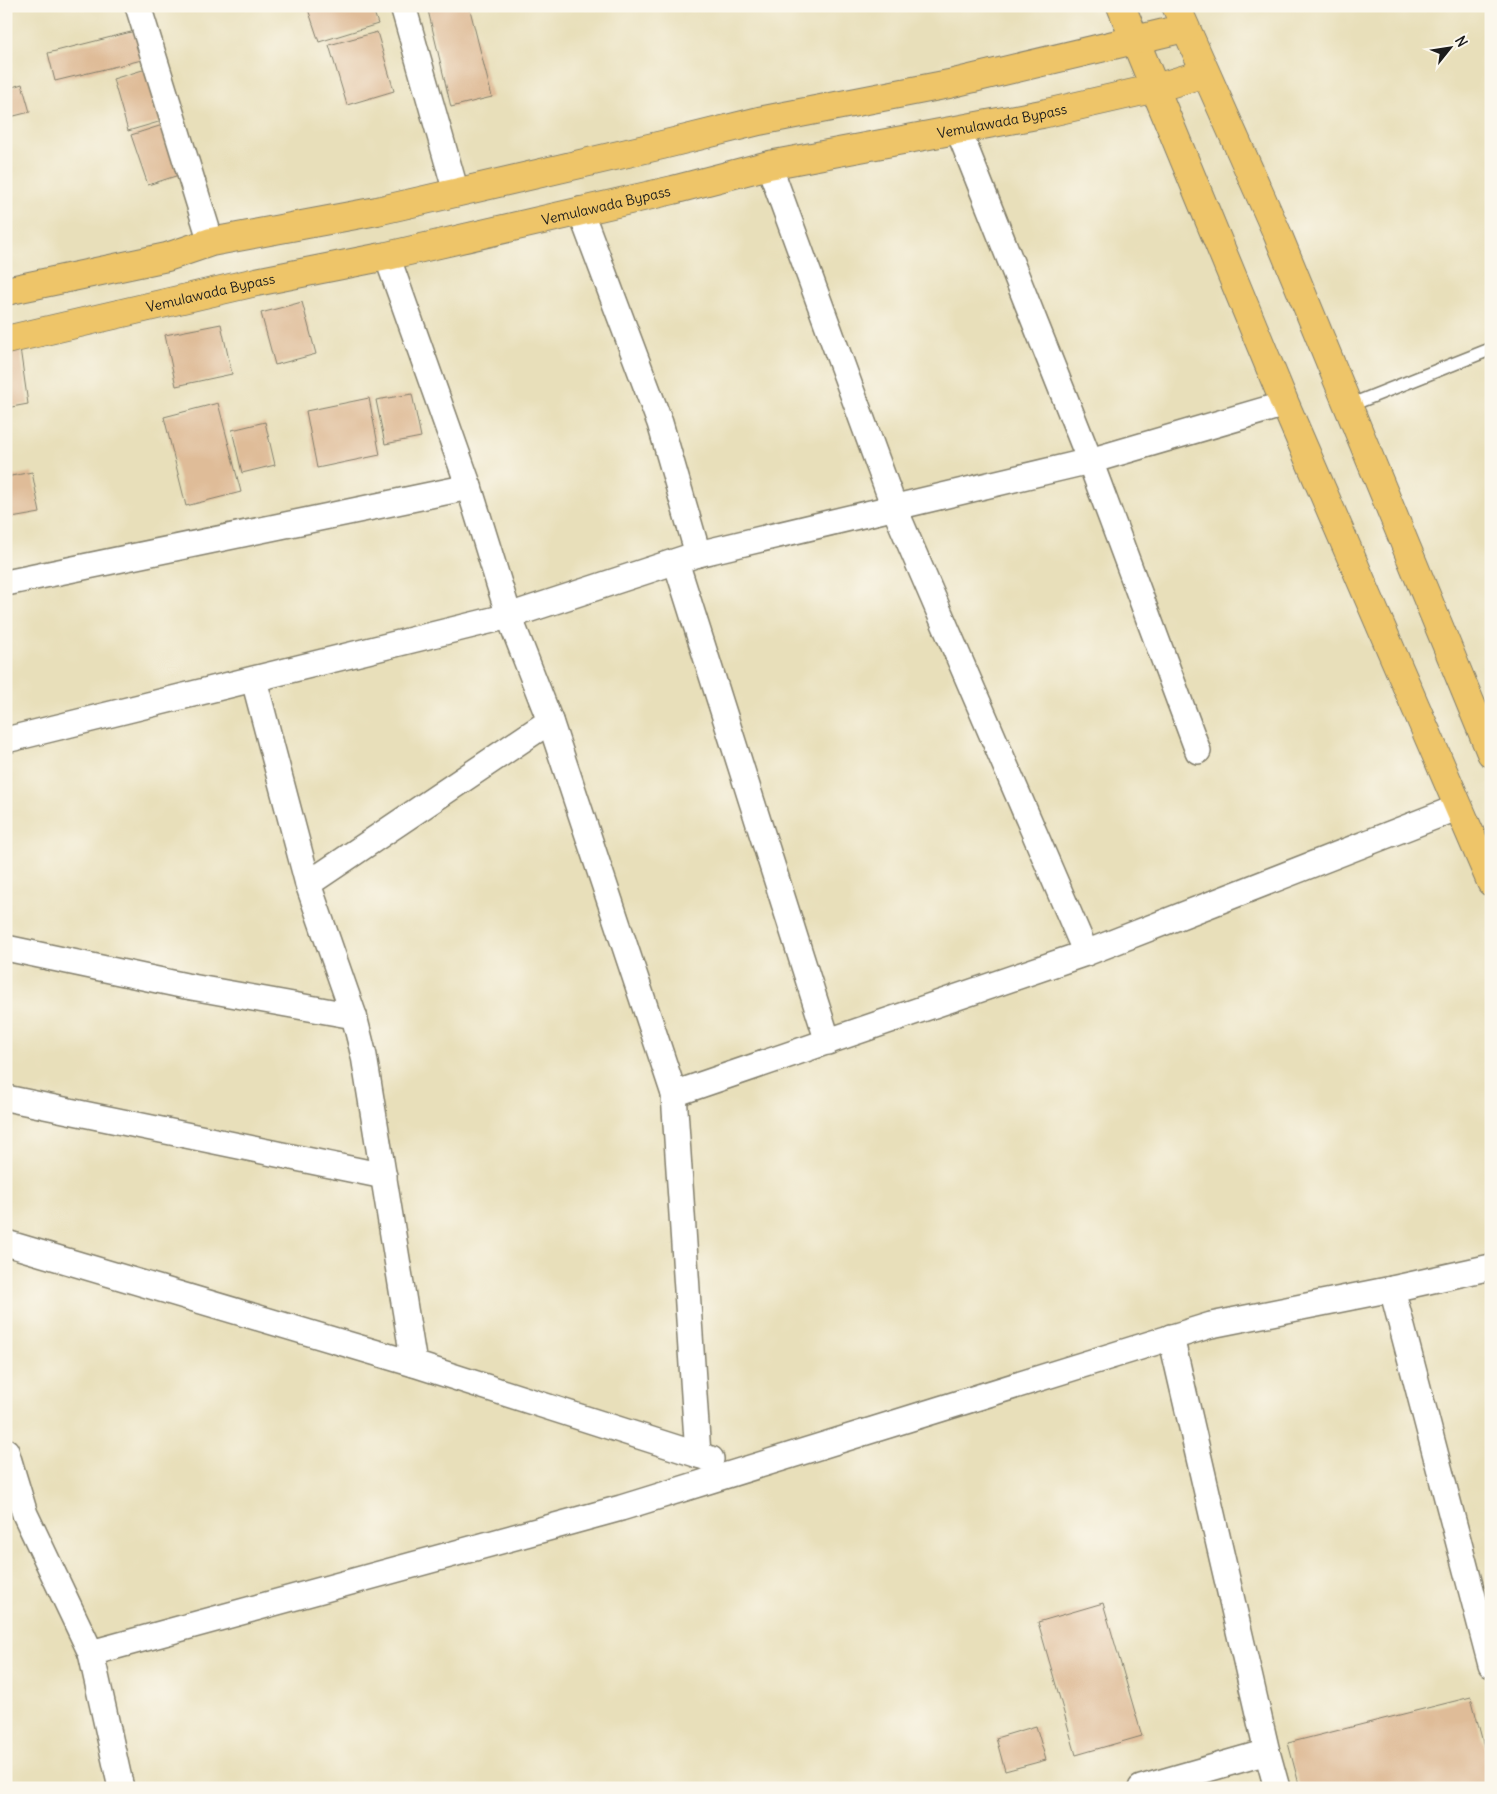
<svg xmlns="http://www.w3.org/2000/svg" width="1497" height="1794" font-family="Delius,sans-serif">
<rect width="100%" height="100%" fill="#fbf7ec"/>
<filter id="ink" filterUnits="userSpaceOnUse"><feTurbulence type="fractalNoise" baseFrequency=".02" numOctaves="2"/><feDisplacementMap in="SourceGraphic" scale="10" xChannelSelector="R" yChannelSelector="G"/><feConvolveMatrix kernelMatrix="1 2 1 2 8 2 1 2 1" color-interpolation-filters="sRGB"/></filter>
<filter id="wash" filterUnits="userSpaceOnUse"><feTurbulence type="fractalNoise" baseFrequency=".0096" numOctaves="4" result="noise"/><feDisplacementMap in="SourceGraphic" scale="20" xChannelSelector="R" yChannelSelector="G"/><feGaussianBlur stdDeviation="1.12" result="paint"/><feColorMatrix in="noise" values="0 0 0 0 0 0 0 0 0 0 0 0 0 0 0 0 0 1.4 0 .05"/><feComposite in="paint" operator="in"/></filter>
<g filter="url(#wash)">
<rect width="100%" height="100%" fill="#e8dfba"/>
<g id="blocks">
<g fill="#dfbc98">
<path d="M 307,6 L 372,6 L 378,24 L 319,42 Z"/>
<path d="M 427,6 L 469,6 L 492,97 L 451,107 Z"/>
<path d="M 139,30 L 146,59 L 55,81 L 48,53 Z"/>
<path d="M 377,32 L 394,91 L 347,105 L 329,45 Z"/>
<path d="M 146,69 L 162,121 L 128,131 L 113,79 Z"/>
<path d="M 22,84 L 30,112 L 6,118 L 6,89 Z"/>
<path d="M 169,123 L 185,173 L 148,185 L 131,135 Z"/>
<path d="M 302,302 L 316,354 L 275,365 L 261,313 Z"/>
<path d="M 221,324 L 232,374 L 176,386 L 165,335 Z"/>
<path d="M 20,348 L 28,404 L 6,408 L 6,350 Z"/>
<path d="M 412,394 L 421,437 L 385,444 L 376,400 Z"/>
<path d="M 369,398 L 380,455 L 317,468 L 306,411 Z"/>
<path d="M 218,403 L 241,492 L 186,506 L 164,417 Z"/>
<path d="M 265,422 L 275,465 L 242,473 L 232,430 Z"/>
<path d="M 32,472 L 40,513 L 6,519 L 6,477 Z"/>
<path d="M 1103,1603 L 1142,1736 L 1076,1755 L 1038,1622 Z"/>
<path d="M 1471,1697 L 1491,1773 L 1491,1788 L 1300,1788 L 1288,1743 Z"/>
<path d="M 1036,1726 L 1046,1760 L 1005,1771 L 996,1738 Z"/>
</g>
</g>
</g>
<g filter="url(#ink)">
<use href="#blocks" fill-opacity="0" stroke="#827e6b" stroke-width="1"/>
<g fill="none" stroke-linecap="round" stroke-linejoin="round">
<defs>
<path id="service" d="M 1348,406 L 1491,349"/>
<g id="minor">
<path d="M 138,6 L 211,242"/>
<path d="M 403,6 L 456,192"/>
<path d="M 958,129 L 1090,461 L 1198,751"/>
<path d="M 769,165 L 894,507 L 1086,953"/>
<path d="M 580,210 L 660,423 L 698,554"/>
<path d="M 387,256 L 469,487 L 509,616 L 550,721 L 674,1094 L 698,1455"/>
<path d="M 676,562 L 828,1042"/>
<path d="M 6,583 L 469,487"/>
<path d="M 254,680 L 308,884"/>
<path d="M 6,740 L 509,616 L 698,554 L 1090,461 L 1285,404"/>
<path d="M 6,948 L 186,986 L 354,1016"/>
<path d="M 674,1094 L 1086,953 L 1459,807"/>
<path d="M 6,1098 L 384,1176"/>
<path d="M 6,1243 L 414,1364 L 711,1459"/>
<path d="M 1392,1289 L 1491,1665"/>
<path d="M 1171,1337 L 1267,1752"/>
<path d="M 414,1364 L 364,1056 L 354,1016 L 308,884 L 550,721"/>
<path d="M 6,1451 L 25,1514 L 91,1653"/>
<path d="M 121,1788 L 91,1653 L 621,1508 L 1211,1325 L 1392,1289 L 1491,1267"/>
<path d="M 1141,1788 L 1267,1752 L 1277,1788"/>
</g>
<g id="primary">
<path d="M 1121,6 L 1285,404 L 1491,882"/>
<path d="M 1176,6 L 1277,233 L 1491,753"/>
<path d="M 6,291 L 167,257 L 211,242 L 377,211 L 662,145 L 759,121 L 949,84 L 1185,28"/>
<path id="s1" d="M 6,340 L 256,282 L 387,256 L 673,190 L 769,165 L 1042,114 L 1156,88 L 1205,73"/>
</g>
</defs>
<use href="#service" stroke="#827e6b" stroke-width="15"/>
<use href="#minor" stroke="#827e6b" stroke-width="28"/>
<use href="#primary" stroke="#827e6b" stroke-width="30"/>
<use href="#service" stroke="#fff" stroke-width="12"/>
<use href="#minor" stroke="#fff" stroke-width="25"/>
<use href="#primary" stroke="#eec569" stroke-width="28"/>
</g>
</g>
<g text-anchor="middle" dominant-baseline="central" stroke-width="4" stroke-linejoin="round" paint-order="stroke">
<g font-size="14" fill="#1c1c1c" stroke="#fbf7ec">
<text stroke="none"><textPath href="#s1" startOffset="1020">Vemulawada Bypass</textPath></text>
<text stroke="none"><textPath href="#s1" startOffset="615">Vemulawada Bypass</textPath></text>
<text stroke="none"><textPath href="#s1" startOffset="210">Vemulawada Bypass</textPath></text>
</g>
</g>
<rect width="1497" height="1794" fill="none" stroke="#fbf7ec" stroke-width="25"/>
<g transform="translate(1450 48) rotate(60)" stroke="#fbf7ec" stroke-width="4" paint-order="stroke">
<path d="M0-4L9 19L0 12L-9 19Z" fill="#1c1c1c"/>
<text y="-8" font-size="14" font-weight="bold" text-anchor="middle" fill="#1c1c1c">N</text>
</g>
</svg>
